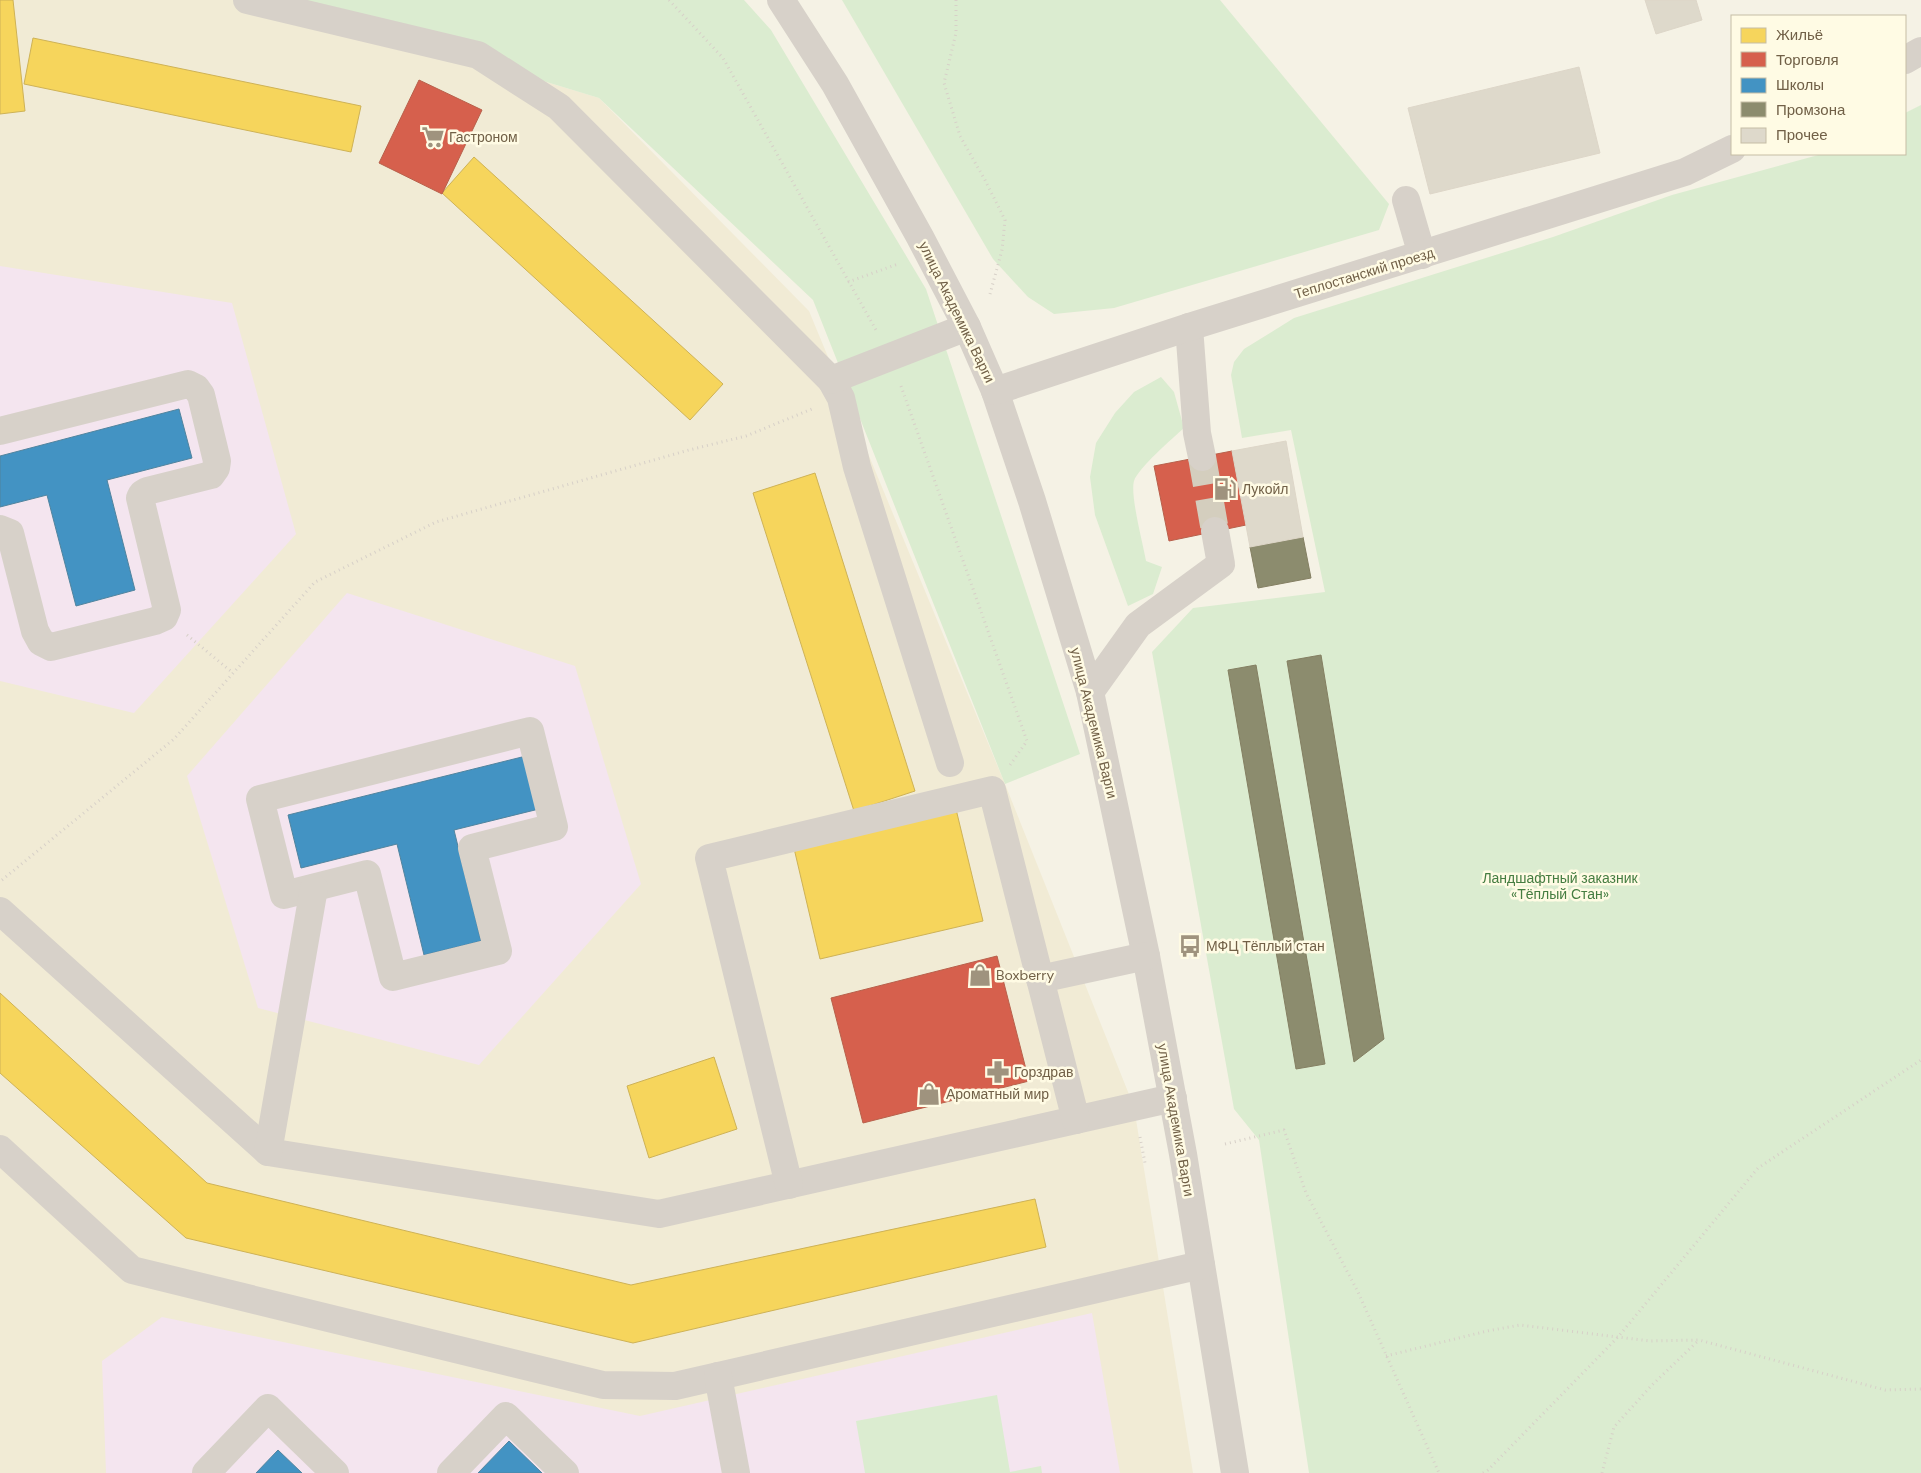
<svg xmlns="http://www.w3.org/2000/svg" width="1921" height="1473" font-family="'DM Sans',sans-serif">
<rect width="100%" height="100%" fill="#f5f2e5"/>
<path fill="#f1ebd5" d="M 0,0 L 278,0 L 599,98 L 809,311 L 1005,784 L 1134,1107 L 1193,1473 L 0,1473 Z"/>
<g fill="#f4e5ef">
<path d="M 0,266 L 232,303 L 296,534 L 134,713 L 0,681 Z"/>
<path d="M 347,593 L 575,666 L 641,884 L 479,1065 L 258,1008 L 187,776 Z"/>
<path d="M 1092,1313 L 1120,1473 L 106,1473 L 102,1361 L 162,1317 L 640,1416 Z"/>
</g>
<g fill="#dbecd0">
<path d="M 278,0 L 744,0 L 771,30 L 926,289 L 1080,754 L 1005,784 L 813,300 L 599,98 Z"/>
<path d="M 842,0 L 1220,0 L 1389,204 L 1379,230 L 1114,308 L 1054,314 L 1028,297 L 993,259 Z"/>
<path d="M 1921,105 L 1921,1473 L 1309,1473 L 1259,1140 L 1234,1109 L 1152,652 L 1193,608 L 1325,592 L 1291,430 L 1242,438 L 1231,375 L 1234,362 L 1244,349 L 1294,318 L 1553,237 L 1672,195 L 1822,154 L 1905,154 L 1905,113 Z"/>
<path d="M 1161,377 L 1174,392 L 1184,428 C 1173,438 1138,468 1134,481 C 1130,496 1143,543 1146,561 L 1162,567 L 1153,594 L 1128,606 L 1095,515 L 1090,477 L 1096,443 L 1115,413 L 1134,392 Z"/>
<path d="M 997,1395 L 1010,1472 L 1041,1466 L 1042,1473 L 865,1473 L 856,1421 Z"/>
</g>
<g fill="#f6d55c" stroke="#ceb256">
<path d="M 0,0 L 13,0 L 25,111 L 0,114 Z"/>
<path d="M 33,38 L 361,106 L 351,152 L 24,84 Z"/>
<path d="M 474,157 L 723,384 L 690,420 L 442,193 Z"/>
<path d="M 815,473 L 915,791 L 854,811 L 753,493 Z"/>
<path d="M 955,805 L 983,921 L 820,959 L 793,844 Z"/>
<path d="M 0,993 L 207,1183 L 631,1285 L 1035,1199 L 1046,1247 L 633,1343 L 186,1238 L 0,1073 Z"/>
<path d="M 714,1057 L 737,1129 L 649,1158 L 627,1086 Z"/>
</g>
<g fill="#d6604d" stroke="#b8604b">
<path d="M 419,80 L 482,110 L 442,194 L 379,163 Z"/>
<path d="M 1232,451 L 1246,525 L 1169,541 L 1154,466 Z"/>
<path d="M 997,956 L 1029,1081 L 863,1123 L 831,998 Z"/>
</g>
<g fill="#4393c3" stroke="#51849e">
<path d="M 179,409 L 192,458 L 107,480 L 135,590 L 76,606 L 47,495 L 0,507 L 0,456 Z"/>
<path d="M 526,756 L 539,809 L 454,830 L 481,941 L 424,955 L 397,844 L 301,868 L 288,815 Z"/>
<path d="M 509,1441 L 542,1473 L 478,1473 Z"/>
<path d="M 278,1450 L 302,1473 L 256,1473 Z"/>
</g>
<g fill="#8c8c6e" stroke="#847f62">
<path d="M 1303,537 L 1311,578 L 1258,588 L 1250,547 Z"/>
<path d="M 1321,655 L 1384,1039 L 1354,1062 L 1287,661 Z"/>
<path d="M 1256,665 L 1325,1064 L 1296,1069 L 1228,670 Z"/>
</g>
<g fill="#ded9cb" stroke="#ddd6c8">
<path d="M 1645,0 L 1696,0 L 1702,20 L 1656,34 Z"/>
<path d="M 1579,67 L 1600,153 L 1430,194 L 1408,108 Z"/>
<path d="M 1286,441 L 1303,537 L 1250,547 L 1232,451 Z"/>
</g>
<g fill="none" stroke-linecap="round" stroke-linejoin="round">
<path stroke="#d4cebe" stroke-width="28" stroke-dasharray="28 14" stroke-linecap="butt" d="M 1202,457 L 1215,531"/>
<g stroke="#d7d0c8" stroke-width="3" stroke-dasharray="1 4" stroke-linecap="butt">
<path d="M 669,0 L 723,58 L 876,330"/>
<path d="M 956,0 L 956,33 L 944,83 L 960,136 L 985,180 L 1005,220 L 1002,250 L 990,294"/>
<path d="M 848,282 L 898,264"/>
<path d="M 901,386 L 1027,741 L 1010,765"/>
<path d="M 187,635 L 233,673"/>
<path d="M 2,880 L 174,739 L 315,582 L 436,522 L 689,450 L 746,436 L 812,409"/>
<path d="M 1140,1137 L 1145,1163"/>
<path d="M 1225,1144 L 1284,1130 L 1306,1193 L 1358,1292 L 1439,1473"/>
<path d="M 1386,1356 L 1487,1331 L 1520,1325 L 1650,1341 L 1699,1340 L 1885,1390 L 1921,1389"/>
<path d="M 1483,1473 L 1488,1470 L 1618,1337 L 1758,1168 L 1921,1060"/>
<path d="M 1602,1473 L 1614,1427 L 1652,1385 L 1699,1340"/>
</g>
<g stroke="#d7d1c9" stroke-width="28">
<path d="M 247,0 L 478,55 L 559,107 L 831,380 L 841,398 L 857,467 L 950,763"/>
<path d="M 781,0 L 835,84 L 920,237 L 967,327 L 995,391 L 1032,501 L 1090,692 L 1146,956 L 1183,1154 L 1235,1473"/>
<path d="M 1905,60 L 1921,51"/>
<path d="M 1406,200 L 1422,255"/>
<path d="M 1189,327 L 1197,433 L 1202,457"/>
<path d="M 831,380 L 967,327"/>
<path d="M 995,391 L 1189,327 L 1685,172 L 1732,149"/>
<path d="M 0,431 L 188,384 L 196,388 L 201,395 L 217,461 L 216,468 L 211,475 L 147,491 L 142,494 L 140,498 L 167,610 L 164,617 L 155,621 L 51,647 L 41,642 L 35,631 L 10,533 L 0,529"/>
<path d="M 1090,692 L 1138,625 L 1221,564 L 1215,531"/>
<path d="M 530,731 L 554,827 L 472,848 L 498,951 L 393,977 L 367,874 L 284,895 L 260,799 Z"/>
<path d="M 0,911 L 268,1152 L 659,1214 L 1173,1098"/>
<path d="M 1040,979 L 1146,956"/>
<path d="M 0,1149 L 132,1270 L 603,1385 L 675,1386 L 1201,1265"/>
<path d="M 268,1152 L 314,888"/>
<path d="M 789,1185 L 709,858 L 992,790 L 1076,1120"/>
<path d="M 718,1376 L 736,1473"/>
<path d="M 206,1473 L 268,1408 L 335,1473"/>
<path d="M 451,1473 L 506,1416 L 565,1473"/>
</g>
</g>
<defs>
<symbol id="supermarket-bare" viewBox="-9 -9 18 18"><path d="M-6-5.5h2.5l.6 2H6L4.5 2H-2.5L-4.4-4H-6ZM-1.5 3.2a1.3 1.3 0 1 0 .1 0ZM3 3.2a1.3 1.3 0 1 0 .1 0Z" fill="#9f937e" stroke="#fffbe4" stroke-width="2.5" paint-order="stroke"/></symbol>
<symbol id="fuel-bare" viewBox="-9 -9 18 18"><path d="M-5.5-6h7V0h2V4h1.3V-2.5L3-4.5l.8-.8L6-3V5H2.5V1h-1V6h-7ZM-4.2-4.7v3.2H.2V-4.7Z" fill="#9f937e" stroke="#fffbe4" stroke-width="2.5" paint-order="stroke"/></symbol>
<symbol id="bus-bare" viewBox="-9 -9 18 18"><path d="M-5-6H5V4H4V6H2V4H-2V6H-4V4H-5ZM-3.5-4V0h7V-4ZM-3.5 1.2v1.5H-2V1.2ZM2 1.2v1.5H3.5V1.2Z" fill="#9f937e" stroke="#fffbe4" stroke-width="2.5" paint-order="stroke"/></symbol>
<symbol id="shop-bare" viewBox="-9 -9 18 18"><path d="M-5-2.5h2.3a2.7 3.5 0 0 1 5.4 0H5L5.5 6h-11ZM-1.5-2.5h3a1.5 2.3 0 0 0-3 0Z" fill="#9f937e" stroke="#fffbe4" stroke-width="2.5" paint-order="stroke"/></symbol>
<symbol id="pharmacy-bare" viewBox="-9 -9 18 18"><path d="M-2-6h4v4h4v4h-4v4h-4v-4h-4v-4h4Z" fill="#9f937e" stroke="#fffbe4" stroke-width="2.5" paint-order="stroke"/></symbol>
</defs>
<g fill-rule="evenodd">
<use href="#supermarket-bare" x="417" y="121" width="32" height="32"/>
<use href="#fuel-bare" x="1209" y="473" width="32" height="32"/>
<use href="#bus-bare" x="1174" y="930" width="32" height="32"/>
<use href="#shop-bare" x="964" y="959" width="32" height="32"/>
<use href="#pharmacy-bare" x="982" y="1056" width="32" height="32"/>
<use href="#shop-bare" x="913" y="1078" width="32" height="32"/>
</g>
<g text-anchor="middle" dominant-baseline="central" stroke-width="5" stroke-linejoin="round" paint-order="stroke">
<g font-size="14" fill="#716047" stroke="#fffbe4" text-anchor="start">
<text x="449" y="137">Гастроном</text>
<text x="1242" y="489">Лукойл</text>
<text x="1206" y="946">МФЦ Тёплый стан</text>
<text x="996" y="975">Boxberry</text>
<text x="1014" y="1072">Горздрав</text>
<text x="946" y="1094">Ароматный мир</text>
</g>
<g font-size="14" fill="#716047" stroke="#fffbe4">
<text transform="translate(1364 273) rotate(-17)">Теплостанский проезд</text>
<text transform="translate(957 312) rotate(64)">улица Академика Варги</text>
<text transform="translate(1094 723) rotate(76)">улица Академика Варги</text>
<text transform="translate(1176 1120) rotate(80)">улица Академика Варги</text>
</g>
<g font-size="14" fill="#457d41" stroke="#fffbe4">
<text x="1560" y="878">Ландшафтный заказник<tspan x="1560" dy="16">«Тёплый Стан»</tspan></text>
</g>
</g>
<rect x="1731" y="15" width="175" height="140" fill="#fffbe4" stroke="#c6bda5"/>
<rect x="1741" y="28" width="25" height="15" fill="#f6d55c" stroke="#c6bda5"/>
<text x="1776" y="40" font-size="15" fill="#716047">Жильё</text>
<rect x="1741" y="52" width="25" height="15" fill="#d6604d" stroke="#c6bda5"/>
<text x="1776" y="65" font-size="15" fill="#716047">Торговля</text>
<rect x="1741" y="78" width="25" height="15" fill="#4393c3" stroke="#c6bda5"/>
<text x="1776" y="90" font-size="15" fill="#716047">Школы</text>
<rect x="1741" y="102" width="25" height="15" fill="#8c8c6e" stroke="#c6bda5"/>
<text x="1776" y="115" font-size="15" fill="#716047">Промзона</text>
<rect x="1741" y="128" width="25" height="15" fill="#ded9cb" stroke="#c6bda5"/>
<text x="1776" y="140" font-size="15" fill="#716047">Прочее</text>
</svg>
